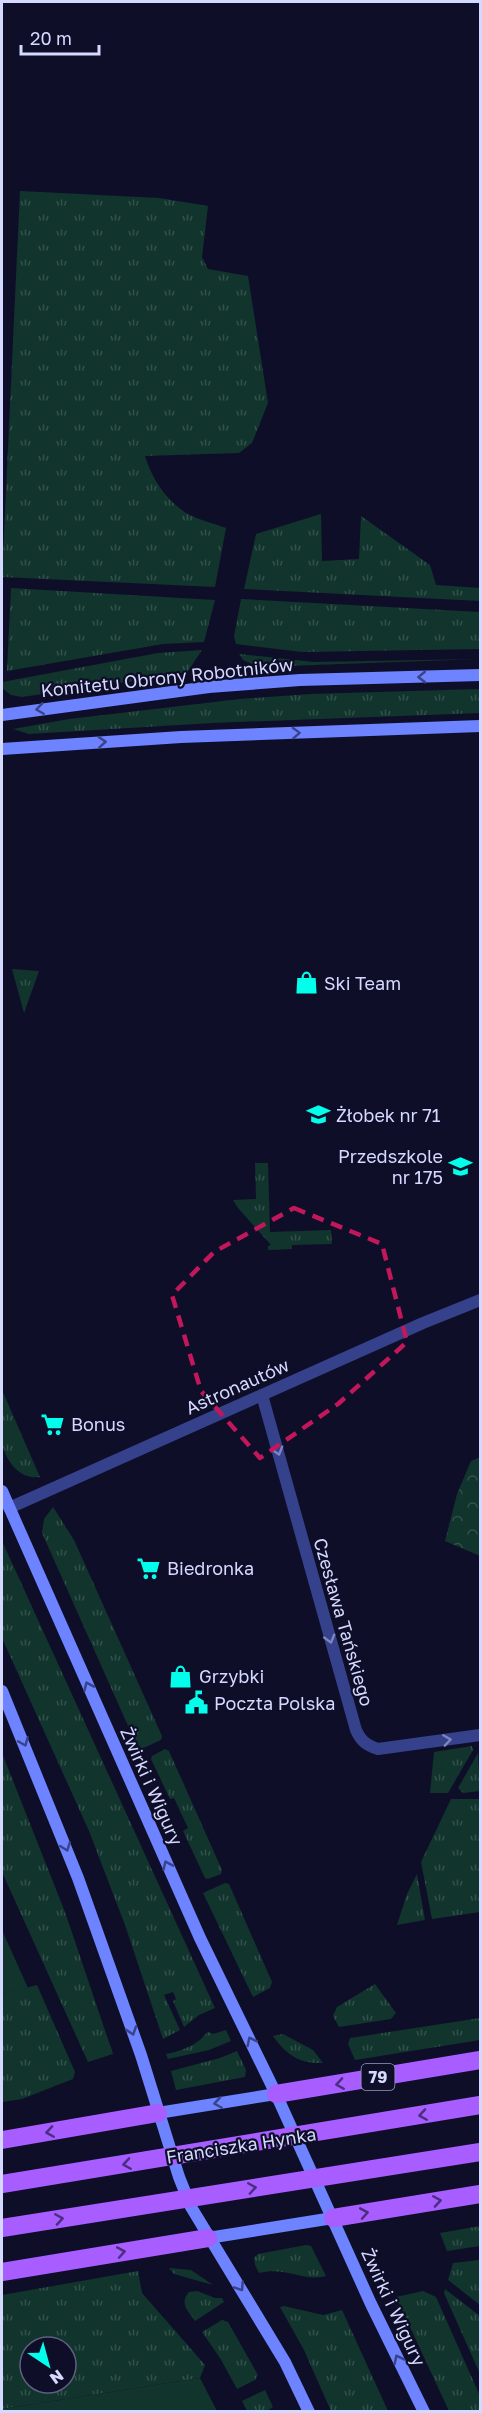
<svg xmlns="http://www.w3.org/2000/svg" width="482" height="2413" font-family="'Golos Text',sans-serif">
<defs>
<pattern id="grass-tufts" width="24" height="20" patternUnits="userSpaceOnUse" patternTransform="scale(1.5)"><rect width="24" height="20" fill="#11342c"/><path d="M3 7l-1-3M5 7V3M7 7l1-3M15 17l-1-3M17 17v-4M19 17l1-3" fill="none" stroke="#33514c"/></pattern>
<pattern id="forest-crowns" width="20" height="18" patternUnits="userSpaceOnUse" patternTransform="scale(1.5)"><rect width="20" height="18" fill="#11342c"/><path d="M2 6a3 3 0 1 1 6 0M12 15a3 3 0 1 1 6 0" fill="none" stroke="#33514c"/></pattern>
</defs>
<rect width="100%" height="100%" fill="#0e0e29"/>
<g fill="url(#grass-tufts)" fill-rule="evenodd">
<path d="M 20,191 L 159,198 L 208,206 L 202,257 L 208,269 L 248,276 L 268,403 L 252,443 L 239,453 L 145,456 C 152,479 166,500 186,513 C 198,520 213,523 226,528 L 215,587 L 2,577 Z"/>
<path d="M 321,514 L 322,561 L 359,559 L 361,516 L 430,565 L 436,585 L 480,588 L 480,601 L 244,589 L 256,534 Z"/>
<path d="M 11,588 L 215,600 L 204,642 L 163,644 L 7,671 Z"/>
<path d="M 241,599 L 480,612 L 480,649 L 302,652 L 236,644 L 234,636 Z"/>
<path d="M 202,650 L 188,671 L 175,675 L 22,697 L 11,695 L 2,688 L 2,682 L 158,653 Z"/>
<path d="M 239,654 L 314,662 L 480,659 L 258,667 L 243,660 Z"/>
<path d="M 480,689 L 480,713 L 212,723 L 29,734 L 13,729 L 69,719 L 240,699 L 310,694 Z"/>
<path d="M 12,969 L 39,971 L 24,1013 Z"/>
<path d="M 255,1163 L 268,1163 L 270,1232 L 331,1230 L 332,1244 L 292,1245 L 292,1249 L 268,1250 L 268,1246 L 271,1245 L 238,1208 L 233,1200 L 256,1199 Z"/>
<path d="M 2,1390 L 40,1477 C 20,1480 6,1462 2,1443 C 0,1427 1,1406 2,1390 Z"/>
<path d="M 53,1507 L 74,1540 L 162,1736 L 161,1740 L 141,1749 L 133,1737 L 42,1533 L 44,1519 Z"/>
<path d="M 2,1541 L 215,2008 L 199,2015 L 184,2027 L 173,2001 L 176,1999 L 173,1992 L 164,1995 L 180,2030 L 163,2039 L 125,1925 L 89,1831 L 2,1638 Z"/>
<path d="M 472,1746 L 473,1750 L 448,1793 L 430,1793 L 434,1752 Z"/>
<path d="M 165,1749 L 169,1751 L 222,1870 L 221,1874 L 208,1879 L 205,1878 L 183,1831 L 188,1828 L 174,1798 L 170,1799 L 151,1759 L 152,1756 Z"/>
<path d="M 2,1753 L 65,1912 L 113,2054 L 88,2062 L 2,1872 Z"/>
<path d="M 478,1753 L 480,1791 L 463,1793 L 458,1788 Z"/>
<path d="M 451,1799 L 480,1799 L 480,1912 L 432,1919 L 421,1862 Z"/>
<path d="M 417,1874 L 425,1920 L 397,1925 L 407,1894 Z"/>
<path d="M 225,1883 L 229,1884 L 272,1982 L 270,1988 L 253,1997 L 203,1893 Z"/>
<path d="M 375,1984 L 396,2013 L 391,2019 L 339,2027 L 333,2016 L 337,2007 Z"/>
<path d="M 37,1985 L 75,2072 L 73,2079 L 22,2099 L 2,2102 L 2,1994 Z"/>
<path d="M 480,2018 L 480,2040 L 355,2060 L 348,2044 L 350,2038 Z"/>
<path d="M 226,2030 L 231,2041 L 209,2050 L 168,2059 L 166,2054 C 177,2052 192,2047 201,2039 C 203,2037 205,2034 208,2032 L 213,2034 Z"/>
<path d="M 283,2034 L 313,2050 L 323,2063 C 300,2064 286,2055 273,2036 Z"/>
<path d="M 237,2051 L 246,2070 L 245,2077 L 176,2090 L 171,2071 L 220,2058 Z"/>
<path d="M 480,2226 L 480,2246 L 447,2251 L 440,2233 Z"/>
<path d="M 306,2245 L 311,2246 L 326,2276 C 303,2282 286,2266 259,2273 L 255,2265 L 254,2258 L 258,2254 Z"/>
<path d="M 480,2260 L 480,2305 L 448,2280 L 453,2263 Z"/>
<path d="M 169,2268 L 191,2270 L 213,2285 L 174,2274 Z"/>
<path d="M 138,2271 L 142,2293 L 205,2365 L 200,2378 L 2,2409 L 2,2295 ZM 30,2347 L 66,2347 L 66,2383 L 30,2383 Z"/>
<path d="M 445,2289 L 480,2316 L 480,2374 L 444,2293 Z"/>
<path d="M 197,2291 L 215,2298 L 222,2298 L 224,2302 L 195,2321 C 188,2311 179,2303 189,2292 Z"/>
<path d="M 423,2291 L 436,2297 L 480,2396 L 480,2411 L 449,2411 L 396,2297 Z"/>
<path d="M 284,2306 L 323,2315 L 342,2310 L 388,2411 L 331,2411 L 304,2350 L 280,2307 Z"/>
<path d="M 222,2320 L 228,2322 L 258,2375 L 255,2380 L 237,2389 L 220,2358 L 202,2332 Z"/>
<path d="M 265,2390 L 273,2407 L 267,2411 L 247,2411 L 242,2401 Z"/>
</g>
<path fill="url(#forest-crowns)" d="M 480,1457 L 480,1556 L 445,1541 L 457,1494 L 471,1461 Z"/>
<g fill="#11342c">
<path d="M 2,1930 L 28,1988 L 2,1994 Z"/>
<path d="M 200,2378 L 217,2411 L 2,2411 L 2,2409 Z"/>
</g>
<g fill="none" stroke-linecap="round" stroke-linejoin="round">
<g stroke="#36418c" stroke-width="12">
<path d="M 262,1395 L 356,1730 C 361,1741 366,1745 378,1749 L 480,1735"/>
<path d="M 9,1508 L 423,1323 L 480,1300"/>
</g>
<g stroke="#6d83ff" stroke-width="12">
<path d="M 2,715 L 209,687 L 300,680 L 480,675"/>
<path d="M 2,749 L 181,737 L 480,726"/>
<path d="M 2,1491 L 200,1938 L 276,2094 L 371,2304 L 424,2412"/>
<path d="M 2,1691 L 78,1878 L 141,2055 L 179,2177 L 191,2207 L 285,2362 L 309,2412"/>
<path d="M 158,2113 L 276,2094"/>
<path d="M 208,2238 L 333,2218"/>
</g>
<g stroke="#a75dff" stroke-width="18">
<path d="M 276,2094 L 480,2060"/>
<path d="M 2,2140 L 158,2113"/>
<path d="M 333,2218 L 480,2194"/>
<path d="M 2,2272 L 208,2238"/>
</g>
<g stroke="#a75dff" stroke-width="18">
<path d="M 2,2184 L 480,2105"/>
<path d="M 2,2228 L 480,2152"/>
</g>
</g>
<defs><path id="oneway-chevron" d="M-2-3.5L2.5 0L-2 3.5" fill="none" stroke-width="1.6" stroke-linecap="round" stroke-linejoin="round" transform="scale(1.5)"/></defs>
<g stroke="#394389">
<use href="#oneway-chevron" transform="translate(422 677) rotate(179)"/>
<use href="#oneway-chevron" transform="translate(40 709) rotate(172)"/>
<use href="#oneway-chevron" transform="translate(296 733) rotate(-2)"/>
<use href="#oneway-chevron" transform="translate(102 742) rotate(-4)"/>
<use href="#oneway-chevron" transform="translate(88 1686) rotate(-114)"/>
<use href="#oneway-chevron" transform="translate(24 1742) rotate(67)"/>
<use href="#oneway-chevron" transform="translate(66 1847) rotate(69)"/>
<use href="#oneway-chevron" transform="translate(167 1865) rotate(-114)"/>
<use href="#oneway-chevron" transform="translate(132 2031) rotate(71)"/>
<use href="#oneway-chevron" transform="translate(251 2041) rotate(-116)"/>
<use href="#oneway-chevron" transform="translate(218 2103) rotate(171)"/>
<use href="#oneway-chevron" transform="translate(240 2287) rotate(57)"/>
<use href="#oneway-chevron" transform="translate(398 2359) rotate(-116)"/>
</g>
<g stroke="#7e85c0">
<use href="#oneway-chevron" transform="translate(278 1451) rotate(74)"/>
<use href="#oneway-chevron" transform="translate(330 1639) rotate(74)"/>
<use href="#oneway-chevron" transform="translate(447 1740) rotate(-8)"/>
</g>
<g stroke="#4b2e7f">
<use href="#oneway-chevron" transform="translate(340 2084) rotate(171)"/>
<use href="#oneway-chevron" transform="translate(423 2115) rotate(171)"/>
<use href="#oneway-chevron" transform="translate(50 2132) rotate(171)"/>
<use href="#oneway-chevron" transform="translate(127 2164) rotate(171)"/>
<use href="#oneway-chevron" transform="translate(252 2188) rotate(-9)"/>
<use href="#oneway-chevron" transform="translate(437 2201) rotate(-9)"/>
<use href="#oneway-chevron" transform="translate(364 2213) rotate(-10)"/>
<use href="#oneway-chevron" transform="translate(59 2219) rotate(-9)"/>
<use href="#oneway-chevron" transform="translate(121 2252) rotate(-10)"/>
</g>
<path fill="none" stroke="#c2185b" stroke-width="4.5" stroke-dasharray="12 8" stroke-linejoin="round" d="M 294,1208 L 382,1244 L 407,1342 L 338,1404 L 260,1458 L 201,1391 L 172,1295 L 214,1252 Z"/>
<defs>
<symbol id="shop-bare" viewBox="-9 -9 18 18"><path d="M-5-2.5h2.3a2.7 3.5 0 0 1 5.4 0H5L5.5 6h-11ZM-1.5-2.5h3a1.5 2.3 0 0 0-3 0Z" fill="#02ffec" stroke="#0e0e29" stroke-width="2.5" paint-order="stroke"/></symbol>
<symbol id="school-bare" viewBox="-9 -9 18 18"><path d="M0-5L7-2L0 1L-7-2ZM-4 1L0 2.5L4 1V4Q0 6-4 4Z" fill="#02ffec" stroke="#0e0e29" stroke-width="2.5" paint-order="stroke"/></symbol>
<symbol id="supermarket-bare" viewBox="-9 -9 18 18"><path d="M-6-5.5h2.5l.6 2H6L4.5 2H-2.5L-4.4-4H-6ZM-1.5 3.2a1.3 1.3 0 1 0 .1 0ZM3 3.2a1.3 1.3 0 1 0 .1 0Z" fill="#02ffec" stroke="#0e0e29" stroke-width="2.5" paint-order="stroke"/></symbol>
<symbol id="civic-bare" viewBox="-9 -9 18 18"><path d="M-.6-6.5H3V-4.5H.6V-3L4-1V1h2V6H-6V1h2V-1L-.6-3ZM-1.2 2.5V6h2.4V2.5Z" fill="#02ffec" stroke="#0e0e29" stroke-width="2.5" paint-order="stroke"/></symbol>
</defs>
<g fill-rule="evenodd">
<use href="#shop-bare" x="290" y="966" width="33" height="33"/>
<use href="#school-bare" x="302" y="1098" width="33" height="33"/>
<use href="#school-bare" x="444" y="1150" width="33" height="33"/>
<use href="#supermarket-bare" x="36" y="1408" width="33" height="33"/>
<use href="#supermarket-bare" x="132" y="1552" width="33" height="33"/>
<use href="#shop-bare" x="164" y="1660" width="33" height="33"/>
<use href="#civic-bare" x="180" y="1686" width="33" height="33"/>
</g>
<g text-anchor="middle" dominant-baseline="central" stroke-width="4.5" stroke-linejoin="round" paint-order="stroke">
<rect fill="#0e0e29" stroke="#9a9cbf" stroke-width="1.5" x="361.5" y="2064" width="33" height="26" rx="4.5"/>
<g font-size="16" font-weight="bold" fill="#d6d9ff">
<text x="378" y="2077">79</text>
</g>
<g font-size="18" fill="#d6d9ff" stroke="#0e0e29">
<text transform="translate(167 677) rotate(-6)">Komitetu Obrony Robotników</text>
<text transform="translate(237 1386) rotate(-24)">Astronautów</text>
<text transform="translate(344 1622) rotate(74)">Czesława Tańskiego</text>
<text transform="translate(152 1786) rotate(66)">Żwirki i Wigury</text>
<text transform="translate(241 2145) rotate(-9)">Franciszka Hynka</text>
<text transform="translate(394 2307) rotate(65)">Żwirki i Wigury</text>
</g>
<g font-size="18" fill="#d6d9ff" stroke="#0e0e29" text-anchor="start">
<text x="324" y="983">Ski Team</text>
<text x="336" y="1115">Żłobek nr 71</text>
<text x="443" y="1156" text-anchor="end">Przedszkole<tspan x="443" dy="21">nr 175</tspan></text>
<text x="71" y="1424">Bonus</text>
<text x="167" y="1568">Biedronka</text>
<text x="199" y="1676">Grzybki</text>
<text x="214" y="1703">Poczta Polska</text>
</g>
</g>
<rect width="482" height="2413" fill="none" stroke="#d6d9ff" stroke-width="6"/>
<g transform="translate(48 2365) rotate(144)"><circle r="28" fill="#0e0e29" stroke="#5e5f7f" stroke-width="1.5"/>
<path d="M0-4.5L10 22L0 15L-10 22Z" fill="#02ffec"/>
<text y="-9" font-size="16" font-weight="bold" text-anchor="middle" fill="#d6d9ff">N</text>
</g>
<path d="M21 45v9h78v-9" fill="none" stroke="#d6d9ff" stroke-width="3"/>
<text x="30" y="45" font-size="18" fill="#d6d9ff" stroke="#0e0e29" stroke-width="4.5" paint-order="stroke">20 m</text>
</svg>
